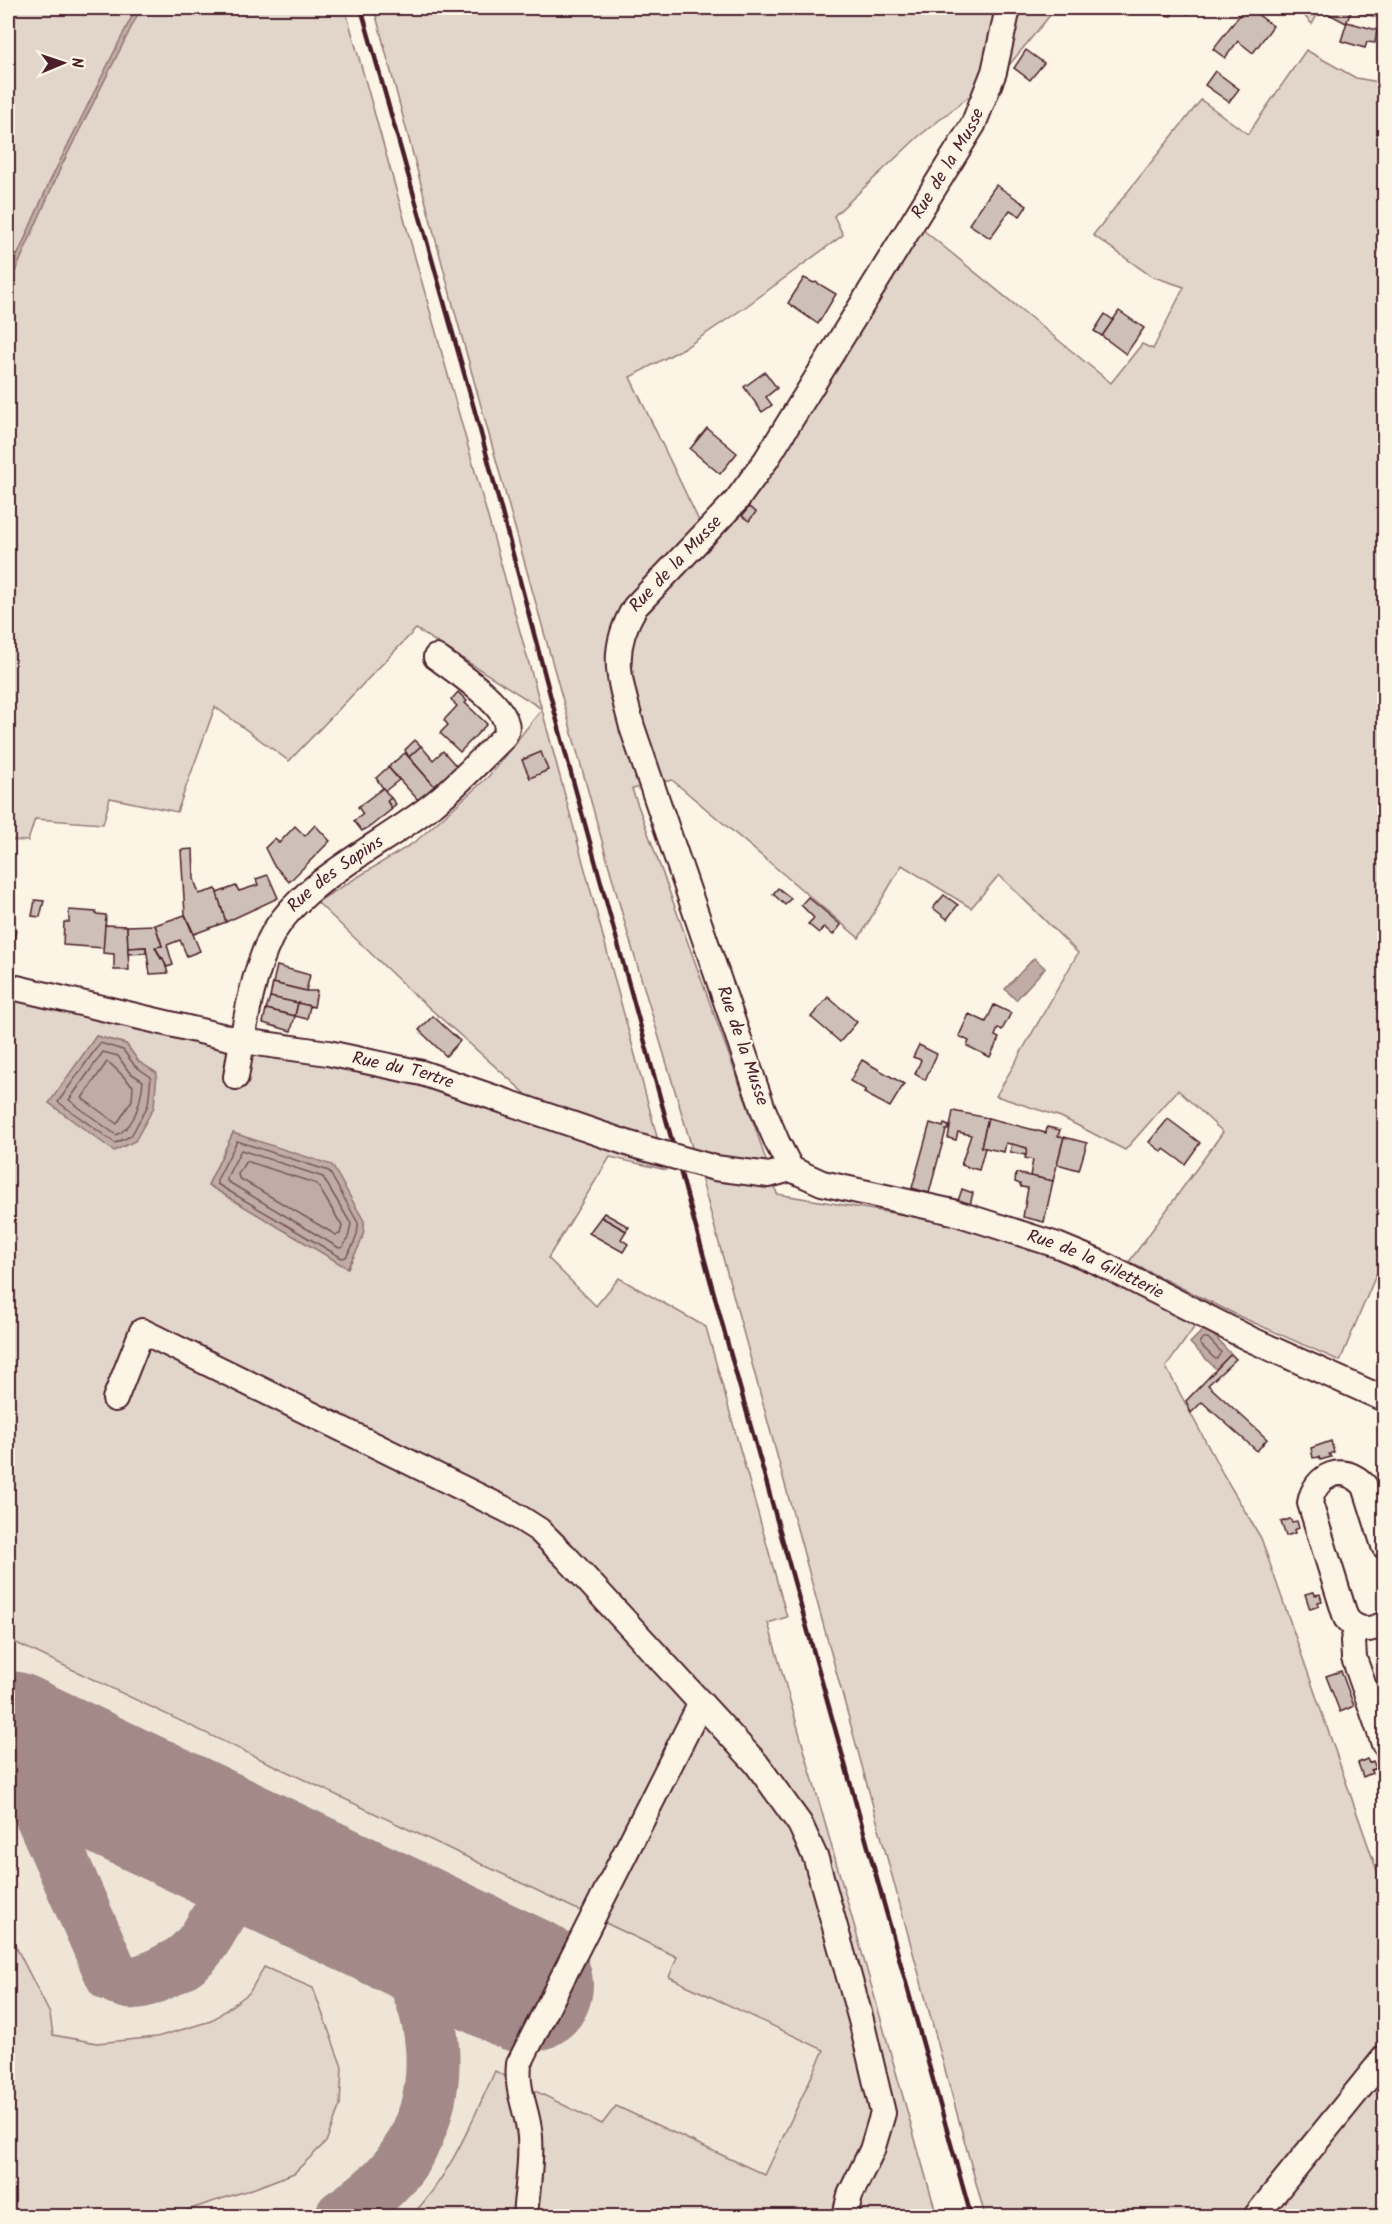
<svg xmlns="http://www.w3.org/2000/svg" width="1392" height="2224" font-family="Kalam,sans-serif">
<rect width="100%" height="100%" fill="#fcf5e5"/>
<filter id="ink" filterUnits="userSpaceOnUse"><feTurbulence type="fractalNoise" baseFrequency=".0167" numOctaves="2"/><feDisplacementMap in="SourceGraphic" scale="12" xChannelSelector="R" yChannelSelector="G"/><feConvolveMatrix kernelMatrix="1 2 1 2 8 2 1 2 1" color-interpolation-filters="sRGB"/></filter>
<g filter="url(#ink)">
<path fill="#eee5d7" d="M 8,1226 L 768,1623 L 937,2216 L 8,2216 Z"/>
<g fill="#e2d5ca" stroke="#967a7a" stroke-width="1.5" fill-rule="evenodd">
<path d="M 8,8 L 345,8 L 542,710 L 666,1170 L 610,1157 L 548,1258 L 596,1306 L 619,1278 L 706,1327 L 787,1617 L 768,1623 L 937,2216 L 411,2216 C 450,2177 472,2121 495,2071 L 602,2124 L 616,2106 L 765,2175 L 824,2050 L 669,1977 L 677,1957 L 8,1639 L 8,997 L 328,1064 L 426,1087 L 521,1118 L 527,1095 L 406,987 L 317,902 L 415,842 L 488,777 L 542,709 L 416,629 L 289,761 L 215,707 L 177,812 L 110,798 L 103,824 L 35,819 L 28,841 L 8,840 ZM 96,1036 L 126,1044 L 139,1062 L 77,1065 ZM 233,1133 L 332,1166 L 364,1222 C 365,1239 355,1253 348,1268 L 208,1185 Z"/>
<path d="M 374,8 L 1056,8 L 1010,64 L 918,137 L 834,216 L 843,235 L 744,308 L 686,347 L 630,377 L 701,525 L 715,540 L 922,229 L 1111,383 L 1142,344 L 1153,349 L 1184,287 L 1151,276 L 1093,235 L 1201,100 L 1248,134 L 1306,50 L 1356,78 L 1384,83 L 1384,1256 L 1340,1361 L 1241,1317 L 1129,1262 L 1223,1132 L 1178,1090 L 1125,1150 L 1061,1117 L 996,1096 L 1078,953 L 999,875 L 971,908 L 902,865 L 859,938 L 672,780 L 632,789 L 754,1124 L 777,1194 L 953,1223 L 1075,1265 L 1198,1322 L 1166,1367 L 1223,1474 L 1261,1538 L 1384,1891 L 1384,2216 L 985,2216 L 702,1181 L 627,931 L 456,316 Z"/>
<path d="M 1297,8 L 1321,8 L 1312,24 Z"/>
<path d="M 1361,8 L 1384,8 L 1384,19 L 1358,13 Z"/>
<path d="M 8,1936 L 15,1945 L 50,2014 L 53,2035 L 97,2043 L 157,2037 L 211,2021 L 249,1993 L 264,1967 L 313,1988 L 342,2067 L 340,2105 L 326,2142 L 294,2173 L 255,2188 L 169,2216 L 8,2216 Z"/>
</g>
<g fill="#c0aca5" stroke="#917474" stroke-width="1.5">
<path d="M 136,8 L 141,8 L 61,167 L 8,288 L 8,277 L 49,183 Z"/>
<path d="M 1034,958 L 1045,968 L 1016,1000 L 1005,989 Z"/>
<path d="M 96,1036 L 126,1044 L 139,1062 L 157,1073 L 154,1107 L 135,1141 L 114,1151 L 49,1103 Z"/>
<path d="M 233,1133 L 332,1165 L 364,1221 C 366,1239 355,1253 347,1268 L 208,1185 Z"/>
<path d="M 1206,1327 L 1231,1354 L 1216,1369 L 1190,1343 Z"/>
</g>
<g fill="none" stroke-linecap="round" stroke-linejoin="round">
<g stroke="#79575c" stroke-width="1.5">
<path d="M 100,1043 L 123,1050 L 135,1066 L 151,1077 L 148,1105 L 131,1136 L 115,1143 L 58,1102 Z"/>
<path d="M 103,1052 L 118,1056 L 129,1072 L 143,1081 C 141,1100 136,1127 116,1135 L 69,1100 Z"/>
<path d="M 107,1062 C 113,1064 127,1081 133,1086 L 132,1100 L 117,1124 L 82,1098 Z"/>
<path d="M 237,1141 L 329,1171 L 358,1223 C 359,1236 352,1247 346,1257 L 342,1258 L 217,1184 L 217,1180 Z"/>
<path d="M 241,1150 L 323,1177 L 351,1224 L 348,1238 L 343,1247 L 339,1248 L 227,1181 L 227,1177 Z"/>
<path d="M 246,1161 L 317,1184 L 342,1226 L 340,1234 L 336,1235 L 239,1178 L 238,1174 Z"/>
<path d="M 1204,1338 L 1208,1338 L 1221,1352 L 1217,1359 L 1214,1358 L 1200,1344 L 1200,1341 Z"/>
</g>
<g stroke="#a38a88" stroke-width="54">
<path d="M 8,1757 L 26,1780 L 112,1975 C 117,1977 123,1981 129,1982 C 142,1984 160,1974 172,1968 C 191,1959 202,1945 212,1927 C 216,1920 221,1914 223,1907 C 231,1885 231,1861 225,1839 C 204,1769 135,1741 68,1767"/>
<path d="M 319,1888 C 345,1904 371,1920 391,1944 C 440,2003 447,2092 405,2157 C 389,2182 366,2200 342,2216"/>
</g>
<path stroke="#a38a88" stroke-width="136" d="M 8,1739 L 525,1985"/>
</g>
<g fill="#cfc0b7" stroke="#4a1f2b" stroke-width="1.5">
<path d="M 1073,8 L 1086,8 L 1081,13 Z"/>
<path d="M 1158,8 L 1177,8 L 1171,16 L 1165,15 Z"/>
<path d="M 1178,8 L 1192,8 L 1187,14 Z"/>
<path d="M 1245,8 L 1249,8 L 1273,26 L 1253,53 L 1238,41 L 1225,58 L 1213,49 Z"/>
<path d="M 1327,8 L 1353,8 L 1346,23 L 1325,12 Z"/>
<path d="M 1347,22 L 1377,30 L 1375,43 L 1367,42 L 1365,48 L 1341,41 Z"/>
<path d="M 1026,50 L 1044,63 L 1030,80 L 1014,68 Z"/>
<path d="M 1215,71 L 1239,89 L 1229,102 L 1205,85 Z"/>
<path d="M 996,185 L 1027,206 L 1020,216 L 1010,210 L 990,238 L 969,224 Z"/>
<path d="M 804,278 L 814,283 L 816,282 L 836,294 L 818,324 L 788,303 Z"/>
<path d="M 1119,311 L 1144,328 L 1126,354 L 1102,336 Z"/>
<path d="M 1105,314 L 1113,320 L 1102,336 L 1094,331 Z"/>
<path d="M 765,372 L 777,388 L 766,397 L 772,405 L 762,412 L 744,387 Z"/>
<path d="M 707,428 L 737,453 L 720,474 L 690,449 Z"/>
<path d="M 749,507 L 756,512 L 749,521 L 742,516 Z"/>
<path d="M 458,692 L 467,701 L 465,703 L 487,724 L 460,752 L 440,733 L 448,725 L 444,720 L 457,706 L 451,700 Z"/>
<path d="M 415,740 L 421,746 L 409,757 L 405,750 Z"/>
<path d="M 421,746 L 433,760 L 443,751 L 458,768 L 436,788 L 409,757 Z"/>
<path d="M 541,752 L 548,770 L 530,778 L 522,760 Z"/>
<path d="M 405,753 L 436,788 L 420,802 L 388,767 Z"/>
<path d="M 388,767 L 399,780 L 385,791 L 376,778 Z"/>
<path d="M 383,788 L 391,798 L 387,801 L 392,809 L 371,826 L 362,831 L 354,821 L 363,814 L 358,807 Z"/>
<path d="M 391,798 L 396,804 L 392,808 L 387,801 Z"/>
<path d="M 315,825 L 330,841 L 289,882 L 273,864 L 265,848 L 275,838 L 279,843 L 295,826 L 305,836 Z"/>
<path d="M 193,849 L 194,879 L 199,894 L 216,889 L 226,922 L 194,934 L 185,914 L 181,850 Z"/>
<path d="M 268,875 L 278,898 L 226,922 L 217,893 L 236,886 L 239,891 L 258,885 L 256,879 Z"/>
<path d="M 778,888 L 791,898 L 785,905 L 773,894 Z"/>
<path d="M 944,895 L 958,905 L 947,919 L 933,908 Z"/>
<path d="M 808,897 L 841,925 L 833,935 L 824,927 L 819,933 L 808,924 L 814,918 L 801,905 Z"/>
<path d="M 35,900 L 44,901 L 40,917 L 32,916 Z"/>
<path d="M 69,910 L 96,912 L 96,914 L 106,915 L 104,948 L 63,945 L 64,922 L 69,922 Z"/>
<path d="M 185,915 L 200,951 L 187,956 L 180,940 L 167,945 L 173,965 L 167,967 L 155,947 L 162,946 L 155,925 Z"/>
<path d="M 105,925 L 127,926 L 129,970 L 114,970 L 114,954 L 103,953 Z"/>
<path d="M 155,925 L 162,946 L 155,947 L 161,959 L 163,958 L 168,973 L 150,974 L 146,947 L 128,948 L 127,926 Z"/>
<path d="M 8,928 L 16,930 L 13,944 L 8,943 Z"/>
<path d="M 146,947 L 146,953 L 128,954 L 128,948 Z"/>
<path d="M 277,966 L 310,975 L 306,991 L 273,983 Z"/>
<path d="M 273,983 L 306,991 L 317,991 L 314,1007 L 270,997 Z"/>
<path d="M 270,997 L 298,1003 L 295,1016 L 266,1009 Z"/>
<path d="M 828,997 L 857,1022 L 840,1042 L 811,1017 Z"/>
<path d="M 298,1003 L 310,1006 L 307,1019 L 295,1016 Z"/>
<path d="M 994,1005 L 1011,1013 L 1002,1030 L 998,1028 L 995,1036 L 999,1038 L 990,1057 L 967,1046 L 969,1041 L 959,1036 L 969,1014 L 986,1022 Z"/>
<path d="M 266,1009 L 295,1016 L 291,1031 L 263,1023 Z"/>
<path d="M 433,1016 L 460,1041 L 446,1056 L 419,1030 Z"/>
<path d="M 919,1045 L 937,1054 L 925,1080 L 915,1074 L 921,1060 L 913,1057 Z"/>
<path d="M 862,1060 L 904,1084 L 890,1107 L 864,1093 L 866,1090 L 850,1081 Z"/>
<path d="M 953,1111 L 988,1118 L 981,1147 L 985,1148 L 979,1170 L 961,1165 L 971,1135 L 958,1132 L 956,1140 L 948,1138 Z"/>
<path d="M 988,1118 L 1046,1133 L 1047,1127 L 1060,1130 L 1058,1136 L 1064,1137 L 1053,1181 L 1030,1176 L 1033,1160 L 1025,1158 L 1027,1148 L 1006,1143 L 1004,1152 L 981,1147 Z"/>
<path d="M 1168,1119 L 1200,1143 L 1185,1164 L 1164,1149 L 1162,1152 L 1149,1142 Z"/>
<path d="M 930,1123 L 943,1127 L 944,1124 L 949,1126 L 948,1130 L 946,1130 L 929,1193 L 912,1188 Z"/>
<path d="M 1064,1137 L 1087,1143 L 1079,1170 L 1057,1164 Z"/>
<path d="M 1012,1144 L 1027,1148 L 1026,1155 L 1010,1152 Z"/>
<path d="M 1016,1173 L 1053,1181 L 1044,1222 L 1023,1217 L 1028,1188 L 1021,1187 L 1020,1184 L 1015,1182 Z"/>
<path d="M 962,1189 L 973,1193 L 970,1205 L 958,1201 Z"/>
<path d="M 604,1213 L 629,1227 L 626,1231 L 601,1217 Z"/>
<path d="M 601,1217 L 626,1231 L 621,1239 L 628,1244 L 623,1252 L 589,1233 Z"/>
<path d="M 1231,1354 L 1236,1359 L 1208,1385 L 1267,1439 L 1257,1451 L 1202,1402 L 1191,1413 L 1186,1401 Z"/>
<path d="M 1331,1441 L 1334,1452 L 1329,1454 L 1331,1457 L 1320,1460 L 1319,1457 L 1313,1458 L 1311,1448 Z"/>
<path d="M 1290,1519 L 1292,1522 L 1297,1521 L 1299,1528 L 1294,1530 L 1295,1533 L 1286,1536 L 1281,1522 Z"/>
<path d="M 1314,1592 L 1315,1595 L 1320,1594 L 1322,1601 L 1318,1602 L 1319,1606 L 1310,1609 L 1305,1594 Z"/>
<path d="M 1341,1671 L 1354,1706 L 1340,1712 L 1326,1676 Z"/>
<path d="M 1367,1759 L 1369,1763 L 1373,1761 L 1376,1768 L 1371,1770 L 1372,1773 L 1363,1777 L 1358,1763 Z"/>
</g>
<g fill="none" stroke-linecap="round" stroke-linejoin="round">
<defs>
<g id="minor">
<path id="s1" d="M 8,986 L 243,1041 L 328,1053 L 422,1073 L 633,1145"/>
<path id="s2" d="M 236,1077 C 244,1031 250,981 270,939 C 298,883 382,845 431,806 C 457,786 480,760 504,737 C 506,732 508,728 506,723 C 502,702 454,670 436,657"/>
<path d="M 715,1168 L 769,1175 L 791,1169"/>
<path id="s3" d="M 791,1169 L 777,1142 L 763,1109 L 632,727 C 620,680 608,652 635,607 L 736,501 L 766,460 L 973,125 L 994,72 L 1008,8"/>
<path id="s4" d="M 791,1169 L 822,1183 L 953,1212 L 1057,1245 L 1098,1262 L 1250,1339 L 1384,1399"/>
<path d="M 115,1399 L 142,1331 L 509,1511 L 539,1530 L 567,1558 L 756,1763 L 800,1824 L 816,1859 L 861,2020 L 883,2113 L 872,2150 L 850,2195 L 845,2216"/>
<path d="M 1384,1546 L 1365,1486 C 1344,1462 1315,1474 1310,1503 L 1346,1618 C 1357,1632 1370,1631 1384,1624"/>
<path d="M 1357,1628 L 1353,1641 L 1354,1658 L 1384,1744"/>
<path d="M 525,2216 C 527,2190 532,2163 530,2137 C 528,2110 516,2093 519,2064 L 701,1703"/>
<path d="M 1256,2216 L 1384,2058"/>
</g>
</defs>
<use href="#minor" stroke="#4a1f2b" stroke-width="28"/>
<use href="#minor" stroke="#fcf5e5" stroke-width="24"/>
<path stroke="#4a1f2b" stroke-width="4.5" d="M 361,8 L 479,426 L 569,766 L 730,1352 L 971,2216"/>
<defs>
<path id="minor-bridge" d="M 633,1145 L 715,1168"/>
</defs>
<use href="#minor-bridge" stroke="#4a1f2b" stroke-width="28" stroke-linecap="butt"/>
<use href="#minor-bridge" stroke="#fcf5e5" stroke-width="24"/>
</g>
</g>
<g text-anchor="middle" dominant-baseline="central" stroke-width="4.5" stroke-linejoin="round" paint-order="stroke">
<g font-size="18" fill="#4a1f2b" stroke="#fcf5e5">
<text stroke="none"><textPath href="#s3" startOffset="1140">Rue de la Musse</textPath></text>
<text stroke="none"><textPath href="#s3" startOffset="654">Rue de la Musse</textPath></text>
<text stroke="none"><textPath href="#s2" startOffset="236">Rue des Sapins</textPath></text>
<text transform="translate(742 1046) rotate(71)">Rue de la Musse</text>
<text stroke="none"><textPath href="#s1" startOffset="404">Rue du Tertre</textPath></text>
<text stroke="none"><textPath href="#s4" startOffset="320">Rue de la Giletterie</textPath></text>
</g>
</g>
<rect width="1392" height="2224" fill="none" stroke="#fcf5e5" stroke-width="30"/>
<rect x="15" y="15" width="1362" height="2194" fill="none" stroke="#4a1f2b" stroke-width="2" filter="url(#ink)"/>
<g transform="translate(63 63) rotate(88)" stroke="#fcf5e5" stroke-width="4.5" paint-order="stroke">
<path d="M0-4.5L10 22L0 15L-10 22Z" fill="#4a1f2b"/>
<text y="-9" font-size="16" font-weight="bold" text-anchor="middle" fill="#4a1f2b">N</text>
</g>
</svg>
